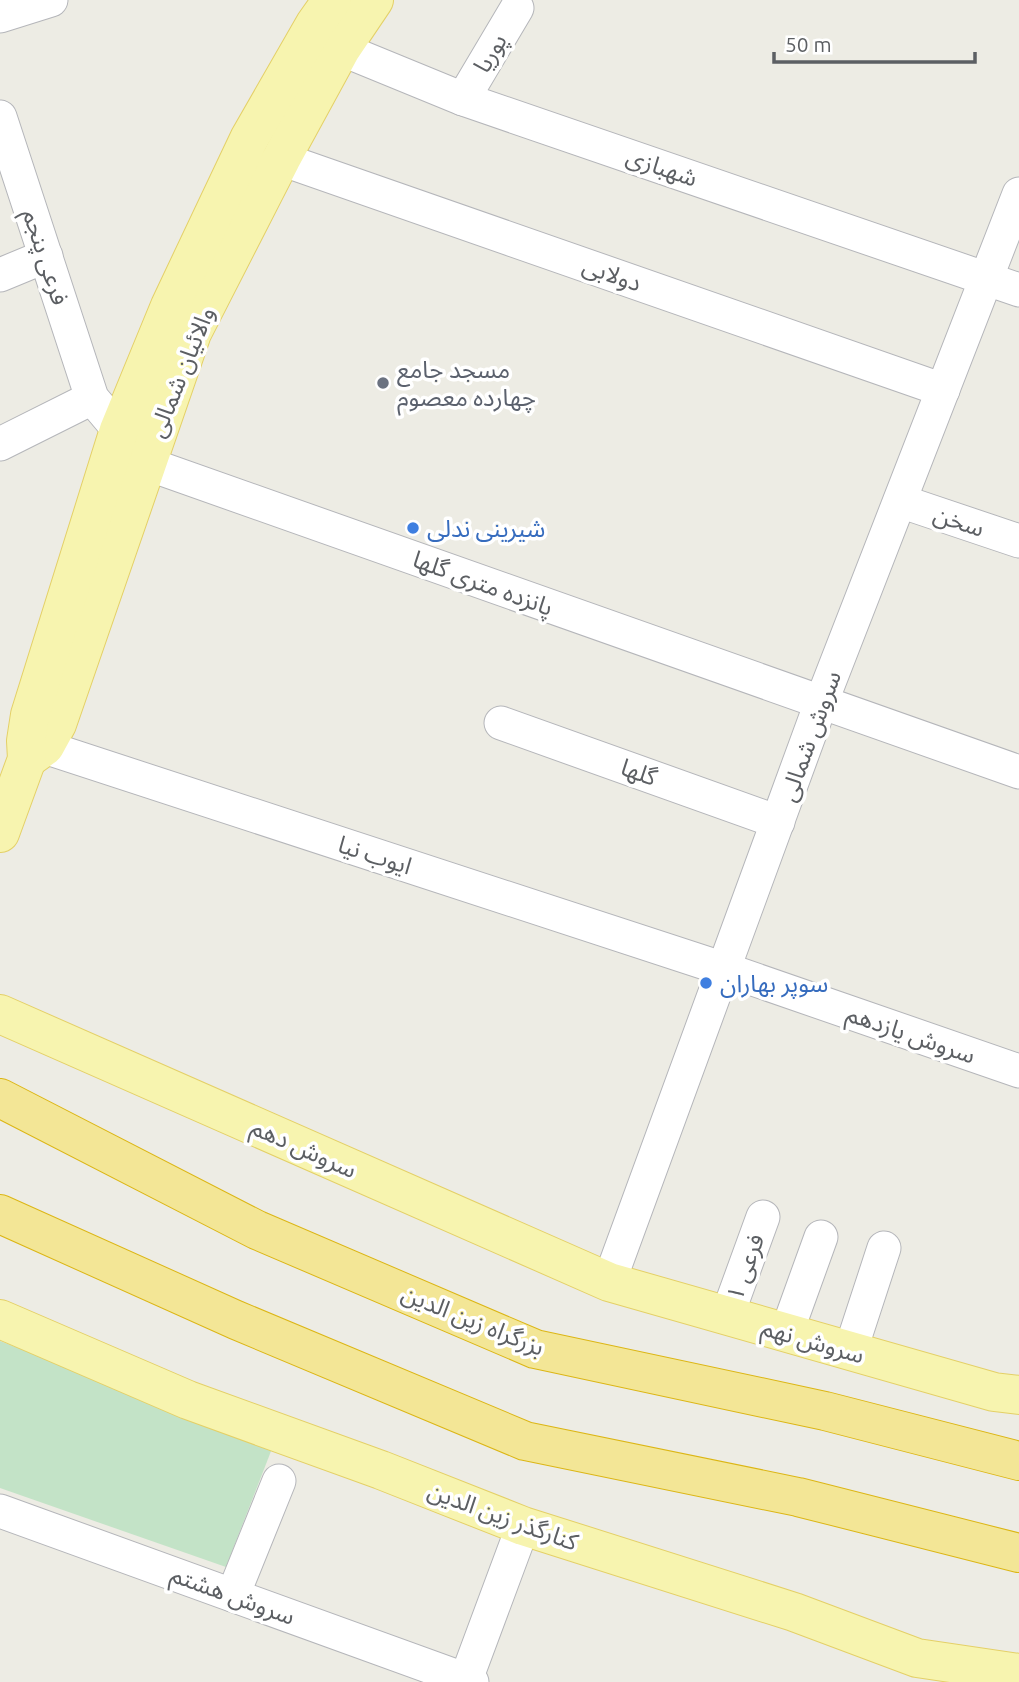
<svg xmlns="http://www.w3.org/2000/svg" width="1019" height="1682" font-family="Ubuntu,'Noto Sans Arabic',sans-serif">
<rect width="100%" height="100%" fill="#edece4"/>
<path fill="#c3e3c7" d="M 0,1341 L 273,1446 L 226,1567 L 0,1488 Z"/>
<g fill="none" stroke-linecap="round" stroke-linejoin="round">
<defs>
<g id="minor">
<path d="M 0,16 L 51,0"/>
<path d="M 341,49 L 463,99 L 1019,290"/>
<path d="M 463,99 L 517,8"/>
<path d="M 0,117 L 92,398 L 119,430"/>
<path d="M 281,159 L 943,390"/>
<path d="M 0,275 L 46,256"/>
<path d="M 0,444 L 92,398"/>
<path d="M 145,463 L 1019,772"/>
<path d="M 900,501 L 1019,541"/>
<path d="M 501,723 L 778,822"/>
<path d="M 26,741 L 724,969 L 1019,1071"/>
<path d="M 609,1282 L 821,703 L 1019,194"/>
<path d="M 727,1316 L 763,1217"/>
<path d="M 786,1334 L 821,1237"/>
<path d="M 850,1352 L 884,1248"/>
<path d="M 0,1511 L 472,1682"/>
<path d="M 233,1595 L 279,1481"/>
<path d="M 465,1682 L 523,1526"/>
</g>
<g id="major">
<path d="M 27,759 L 45,746 L 57,724 L 192,333 L 281,159 L 341,49 L 374,0"/>
<path d="M 0,833 L 27,759 L 26,741 L 30,715 L 119,430 L 170,306 L 249,139 L 315,24 L 332,0"/>
<path d="M 0,1014 L 609,1282 L 994,1392 L 1019,1395"/>
<path d="M 0,1319 L 188,1400 L 381,1470 L 523,1526 L 794,1612 L 917,1658 L 1019,1673"/>
</g>
<g id="highway">
<path d="M 0,1098 L 257,1230 L 535,1349 L 825,1411 L 1019,1461"/>
<path d="M 0,1214 L 236,1320 L 525,1441 L 798,1497 L 1019,1553"/>
</g>
</defs>
<use href="#minor" stroke="#b5b6ba" stroke-width="35"/>
<use href="#major" stroke="#e4d067" stroke-width="40"/>
<use href="#highway" stroke="#dcb615" stroke-width="40"/>
<use href="#minor" stroke="#fff" stroke-width="33"/>
<use href="#major" stroke="#f7f4af" stroke-width="38"/>
<use href="#highway" stroke="#f3e696" stroke-width="38"/>
</g>
<circle fill="#6b7280" stroke="#fff" stroke-width="2.5" cx="383" cy="383" r="7"/>
<g fill="#3f7fe0" stroke="#fff" stroke-width="2.5">
<circle cx="413" cy="528" r="7"/>
<circle cx="706" cy="983" r="7"/>
</g>
<g text-anchor="middle" dominant-baseline="central" stroke-width="7" stroke-linejoin="round" paint-order="stroke">
<g font-size="24" fill="#5c5f63" stroke="#fff">
<text transform="translate(490 53) rotate(-59)">پوریا</text>
<text transform="translate(662 167) rotate(19)">شهبازی</text>
<text transform="translate(46 257) rotate(72)">فرعی پنجم</text>
<text transform="translate(612 274) rotate(19)">دولابی</text>
<text transform="translate(181 372) rotate(-68)">والائیان شمالی</text>
<text transform="translate(959 521) rotate(18)">سخن</text>
<text transform="translate(483 583) rotate(20)">پانزده متری گلها</text>
<text transform="translate(810 736) rotate(-70)">سروش شمالی</text>
<text transform="translate(639 772) rotate(20)">گلها</text>
<text transform="translate(375 855) rotate(18)">ایوب نیا</text>
<text transform="translate(911 1034) rotate(19)">سروش یازدهم</text>
<text transform="translate(304 1148) rotate(24)">سروش دهم</text>
<text transform="translate(745 1267) rotate(-70)">فرعی ۱</text>
<text transform="translate(473 1320) rotate(22)">بزرگراه زین الدین</text>
<text transform="translate(813 1341) rotate(16)">سروش نهم</text>
<text transform="translate(503 1516) rotate(20)">کنارگذر زین الدین</text>
<text transform="translate(233 1595) rotate(20)">سروش هشتم</text>
</g>
<g font-size="24" fill="#5b616d" stroke="#fff" text-anchor="start">
<text x="397" y="369">مسجد جامع<tspan x="397" dy="28">چهارده معصوم</tspan></text>
</g>
<g font-size="24" fill="#366cbe" stroke="#fff" text-anchor="start">
<text x="427" y="528">شیرینی ندلی</text>
<text x="720" y="983">سوپر بهاران</text>
</g>
</g>
<path d="M774 52v10h201v-10" fill="none" stroke="#5c5f63" stroke-width="3.5"/>
<text x="785" y="52" font-size="21" fill="#5c5f63" stroke="#ffffff" stroke-width="5" paint-order="stroke">50 m</text>
</svg>
